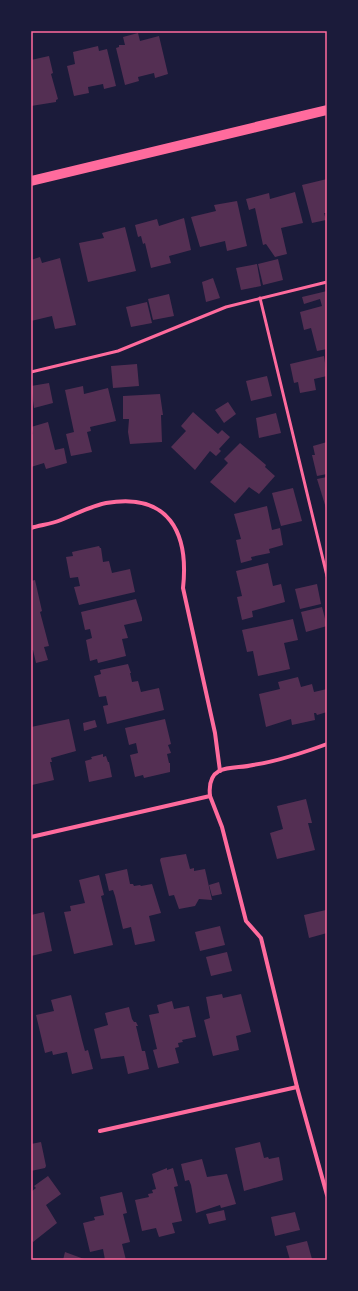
<svg xmlns="http://www.w3.org/2000/svg" width="358" height="1291" font-family="'Work Sans',sans-serif">
<rect width="100%" height="100%" fill="#1b1b3a"/>
<g fill="#542f53">
<path d="M 138,33 L 140,41 L 159,36 L 168,74 L 155,78 L 154,73 L 138,77 L 139,81 L 125,85 L 116,48 L 119,47 L 119,45 L 125,45 L 123,37 Z"/>
<path d="M 98,46 L 99,51 L 107,49 L 116,86 L 104,89 L 103,84 L 88,87 L 89,93 L 74,96 L 67,66 L 75,64 L 73,52 Z"/>
<path d="M 49,56 L 53,73 L 51,74 L 58,99 L 56,100 L 56,102 L 31,106 L 31,60 Z"/>
<path d="M 327,179 L 327,213 L 324,213 L 326,220 L 312,223 L 302,185 Z"/>
<path d="M 295,192 L 303,223 L 281,228 L 287,254 L 275,257 L 266,244 L 263,245 L 255,208 L 249,210 L 246,199 L 269,193 L 270,199 Z"/>
<path d="M 237,201 L 247,246 L 227,251 L 225,241 L 200,247 L 191,217 L 216,211 L 214,205 Z"/>
<path d="M 184,218 L 191,250 L 169,256 L 171,263 L 151,268 L 145,243 L 143,244 L 141,236 L 138,237 L 135,225 L 157,219 L 159,226 Z"/>
<path d="M 125,227 L 136,271 L 88,282 L 79,243 L 104,238 L 102,233 Z"/>
<path d="M 40,257 L 42,263 L 60,258 L 76,325 L 55,329 L 52,316 L 31,321 L 31,260 Z"/>
<path d="M 278,259 L 283,280 L 263,285 L 258,264 Z"/>
<path d="M 257,264 L 261,286 L 241,290 L 236,268 Z"/>
<path d="M 213,278 L 220,298 L 206,302 L 202,282 Z"/>
<path d="M 327,291 L 327,349 L 317,351 L 311,328 L 304,330 L 300,312 L 322,306 L 320,299 L 304,304 L 302,297 Z"/>
<path d="M 169,294 L 174,316 L 153,320 L 148,299 Z"/>
<path d="M 147,302 L 152,323 L 131,327 L 126,307 Z"/>
<path d="M 324,356 L 327,376 L 314,379 L 316,390 L 300,393 L 298,382 L 294,383 L 290,364 Z"/>
<path d="M 137,364 L 139,386 L 113,388 L 111,366 Z"/>
<path d="M 267,376 L 272,396 L 251,401 L 246,381 Z"/>
<path d="M 49,383 L 53,403 L 34,408 L 31,386 Z"/>
<path d="M 83,386 L 84,394 L 108,388 L 116,421 L 90,427 L 91,431 L 87,432 L 92,452 L 71,456 L 66,434 L 74,432 L 65,390 Z"/>
<path d="M 160,394 L 163,415 L 161,415 L 162,442 L 130,444 L 128,432 L 129,419 L 123,419 L 123,396 Z"/>
<path d="M 228,402 L 236,414 L 224,423 L 215,410 Z"/>
<path d="M 193,412 L 218,434 L 222,430 L 230,437 L 219,449 L 221,451 L 216,456 L 210,451 L 195,470 L 171,447 L 186,431 L 181,426 Z"/>
<path d="M 276,413 L 281,433 L 259,438 L 256,418 Z"/>
<path d="M 48,422 L 55,450 L 64,448 L 67,463 L 46,469 L 44,463 L 31,467 L 31,435 L 33,434 L 31,427 Z"/>
<path d="M 327,442 L 327,474 L 317,476 L 312,455 L 315,455 L 313,446 Z"/>
<path d="M 240,443 L 266,465 L 265,467 L 275,476 L 259,494 L 249,487 L 235,503 L 210,482 L 228,463 L 224,459 Z"/>
<path d="M 327,477 L 327,508 L 326,508 L 317,479 Z"/>
<path d="M 293,488 L 302,521 L 281,526 L 272,493 Z"/>
<path d="M 267,506 L 272,530 L 280,528 L 283,545 L 269,549 L 270,553 L 251,557 L 252,560 L 241,563 L 236,540 L 241,539 L 234,514 Z"/>
<path d="M 99,546 L 100,548 L 101,548 L 103,562 L 109,561 L 112,573 L 130,569 L 135,592 L 79,605 L 74,587 L 80,586 L 78,577 L 70,578 L 66,557 L 73,556 L 72,552 Z"/>
<path d="M 268,563 L 273,586 L 281,584 L 285,602 L 252,611 L 253,617 L 242,620 L 237,597 L 242,596 L 236,571 Z"/>
<path d="M 35,580 L 42,611 L 40,612 L 49,646 L 44,647 L 48,660 L 36,663 L 33,650 L 31,650 L 31,581 Z"/>
<path d="M 317,584 L 321,604 L 300,609 L 295,589 Z"/>
<path d="M 136,599 L 142,618 L 142,621 L 124,625 L 128,638 L 122,639 L 126,656 L 98,663 L 97,659 L 90,661 L 86,640 L 92,638 L 90,629 L 85,630 L 81,612 Z"/>
<path d="M 322,607 L 327,626 L 306,632 L 301,612 Z"/>
<path d="M 293,619 L 298,640 L 284,643 L 290,669 L 258,676 L 253,651 L 247,652 L 242,630 Z"/>
<path d="M 128,664 L 131,673 L 130,673 L 132,682 L 138,681 L 141,692 L 159,688 L 164,710 L 107,724 L 103,706 L 108,705 L 106,696 L 99,697 L 94,676 L 101,674 L 100,670 Z"/>
<path d="M 298,677 L 301,687 L 312,684 L 314,692 L 327,689 L 327,712 L 317,715 L 316,713 L 314,713 L 315,720 L 292,725 L 291,719 L 266,727 L 259,694 L 280,689 L 278,682 Z"/>
<path d="M 69,719 L 76,751 L 51,758 L 52,762 L 50,762 L 54,780 L 32,785 L 31,727 Z"/>
<path d="M 165,719 L 171,744 L 168,745 L 171,753 L 167,754 L 169,763 L 170,763 L 170,772 L 144,778 L 143,775 L 135,777 L 130,755 L 138,753 L 136,743 L 129,745 L 125,728 Z"/>
<path d="M 95,720 L 97,727 L 84,731 L 83,723 Z"/>
<path d="M 103,754 L 103,757 L 106,756 L 108,762 L 109,762 L 112,777 L 89,782 L 85,761 L 92,759 L 91,757 Z"/>
<path d="M 306,799 L 312,823 L 308,823 L 315,850 L 277,859 L 270,833 L 283,829 L 277,806 Z"/>
<path d="M 186,854 L 190,869 L 194,868 L 194,871 L 205,869 L 212,900 L 199,899 L 195,906 L 179,909 L 174,895 L 169,896 L 160,860 L 161,858 Z"/>
<path d="M 127,869 L 130,884 L 133,884 L 134,886 L 140,885 L 141,886 L 152,884 L 161,913 L 149,916 L 155,941 L 135,945 L 131,927 L 123,929 L 115,896 L 113,890 L 109,891 L 105,874 Z"/>
<path d="M 99,875 L 104,895 L 101,896 L 113,945 L 74,954 L 64,912 L 71,911 L 70,906 L 85,903 L 79,880 Z"/>
<path d="M 219,882 L 222,894 L 212,896 L 209,885 Z"/>
<path d="M 326,910 L 327,933 L 309,938 L 304,915 Z"/>
<path d="M 44,912 L 52,951 L 31,956 L 31,915 Z"/>
<path d="M 220,926 L 225,945 L 200,951 L 195,932 Z"/>
<path d="M 227,952 L 232,971 L 211,976 L 206,957 Z"/>
<path d="M 222,994 L 223,998 L 241,994 L 251,1032 L 236,1036 L 239,1050 L 213,1056 L 204,1020 L 210,1018 L 206,997 Z"/>
<path d="M 71,995 L 82,1040 L 85,1051 L 88,1050 L 93,1069 L 72,1074 L 67,1052 L 53,1055 L 52,1051 L 45,1053 L 36,1015 L 54,1011 L 51,1000 Z"/>
<path d="M 172,1001 L 174,1009 L 189,1006 L 196,1037 L 182,1040 L 183,1042 L 178,1043 L 179,1047 L 175,1048 L 179,1063 L 158,1068 L 153,1050 L 157,1049 L 149,1015 L 159,1013 L 157,1005 Z"/>
<path d="M 129,1007 L 132,1019 L 134,1022 L 136,1022 L 138,1026 L 136,1026 L 142,1051 L 145,1051 L 149,1069 L 128,1074 L 124,1056 L 101,1059 L 94,1029 L 108,1025 L 105,1013 Z"/>
<path d="M 41,1142 L 46,1166 L 45,1168 L 31,1171 L 31,1144 Z"/>
<path d="M 260,1142 L 264,1158 L 268,1157 L 269,1159 L 279,1157 L 283,1180 L 244,1191 L 235,1148 Z"/>
<path d="M 202,1159 L 207,1177 L 227,1174 L 236,1204 L 221,1208 L 220,1205 L 196,1213 L 191,1185 L 189,1180 L 185,1181 L 181,1164 Z"/>
<path d="M 167,1168 L 167,1170 L 173,1168 L 178,1186 L 174,1187 L 182,1221 L 172,1223 L 175,1233 L 159,1237 L 156,1228 L 142,1231 L 135,1200 L 149,1197 L 148,1194 L 153,1193 L 152,1190 L 156,1189 L 152,1174 Z"/>
<path d="M 48,1176 L 61,1194 L 46,1205 L 57,1223 L 33,1242 L 31,1239 L 31,1192 L 36,1188 L 34,1186 Z"/>
<path d="M 122,1192 L 127,1213 L 123,1214 L 130,1242 L 122,1244 L 126,1260 L 105,1260 L 103,1249 L 90,1252 L 83,1223 L 95,1220 L 94,1217 L 104,1215 L 100,1197 Z"/>
<path d="M 224,1210 L 226,1220 L 209,1224 L 206,1214 Z"/>
<path d="M 295,1212 L 300,1230 L 275,1236 L 271,1217 Z"/>
<path d="M 307,1241 L 312,1259 L 290,1260 L 286,1246 Z"/>
<path d="M 65,1252 L 84,1259 L 83,1260 L 63,1260 Z"/>
</g>
<g fill="none" stroke-linecap="round" stroke-linejoin="round">
<g stroke="#ff6b9d" stroke-width="3">
<path d="M 260,298 L 327,576"/>
<path d="M 31,372 L 118,351 L 226,307 L 327,282"/>
</g>
<g stroke="#ff6b9d" stroke-width="4">
<path d="M 31,528 C 41,525 51,524 61,520 C 76,514 91,506 106,503 C 169,492 189,533 183,588 L 215,733 L 220,771"/>
<path d="M 210,796 L 222,827 L 246,921 L 261,938 L 297,1087 L 327,1195"/>
<path d="M 31,837 L 210,796 C 209,787 210,776 219,771 C 229,766 242,768 253,765 C 278,761 303,753 327,744"/>
<path d="M 100,1131 L 297,1087"/>
</g>
<path stroke="#ff6b9d" stroke-width="10" d="M 31,181 L 327,110"/>
</g>
<rect width="358" height="1291" fill="none" stroke="#1b1b3a" stroke-width="64"/>
<rect x="32" y="32" width="294" height="1227" fill="none" stroke="#ff6b9d" stroke-width="1.5"/>
</svg>
